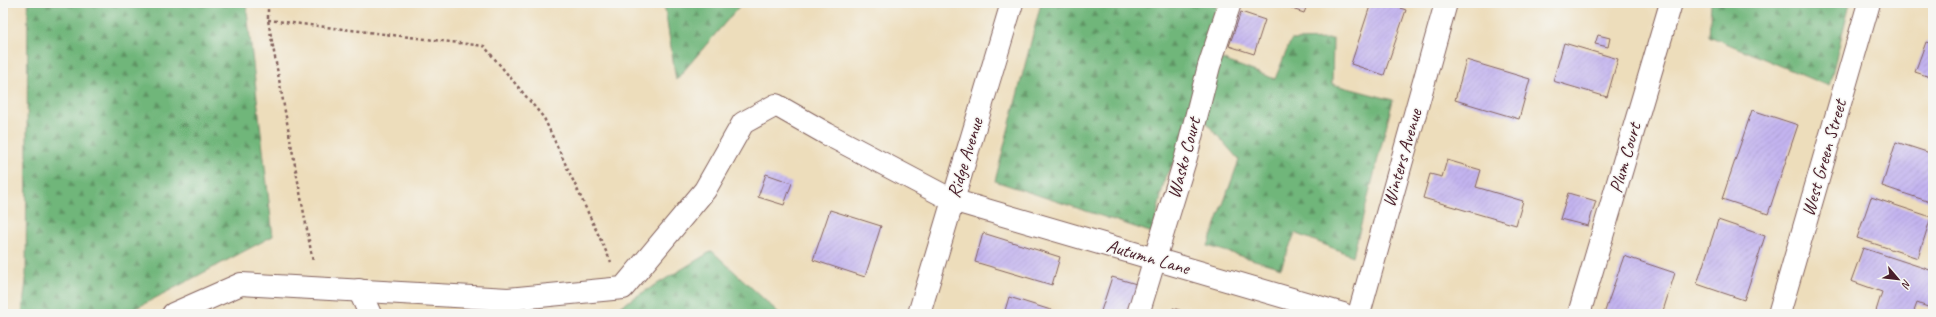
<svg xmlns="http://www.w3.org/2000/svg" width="1936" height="317" font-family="Caveat,sans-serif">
<defs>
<pattern id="forest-firs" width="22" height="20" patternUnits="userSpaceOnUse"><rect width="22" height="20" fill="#70b67a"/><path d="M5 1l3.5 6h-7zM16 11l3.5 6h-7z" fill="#5e9364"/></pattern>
<pattern id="building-hatch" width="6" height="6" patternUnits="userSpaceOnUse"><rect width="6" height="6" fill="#c3b4ef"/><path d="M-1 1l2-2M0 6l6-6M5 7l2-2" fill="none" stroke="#a99acd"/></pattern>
</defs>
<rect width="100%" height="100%" fill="#f6f6f2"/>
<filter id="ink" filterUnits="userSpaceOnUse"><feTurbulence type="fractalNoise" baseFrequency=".025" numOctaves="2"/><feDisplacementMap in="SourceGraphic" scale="8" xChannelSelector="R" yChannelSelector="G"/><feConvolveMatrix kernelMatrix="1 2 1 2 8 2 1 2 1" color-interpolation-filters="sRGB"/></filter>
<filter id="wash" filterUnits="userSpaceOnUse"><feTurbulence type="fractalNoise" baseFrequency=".012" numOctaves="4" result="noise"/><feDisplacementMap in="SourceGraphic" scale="16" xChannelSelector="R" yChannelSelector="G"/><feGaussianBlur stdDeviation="0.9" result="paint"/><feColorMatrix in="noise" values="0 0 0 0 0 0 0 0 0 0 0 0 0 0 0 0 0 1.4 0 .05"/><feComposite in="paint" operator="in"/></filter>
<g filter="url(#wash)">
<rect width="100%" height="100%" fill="#edddbb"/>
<g fill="url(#forest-firs)" stroke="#5d6a52">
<path d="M 28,3 L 246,3 L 273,236 L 125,314 L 22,314 L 26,281 Z"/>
<path d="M 664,3 L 742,3 L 676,80 Z"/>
<path d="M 1041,3 L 1218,3 L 1202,52 L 1275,79 L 1291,40 L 1333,39 L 1332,84 L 1393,100 L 1353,256 L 1295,233 L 1281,268 L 1208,246 L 1239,160 L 1202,118 L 1165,177 L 1153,233 L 995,181 Z"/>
<path d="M 1711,3 L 1850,3 L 1829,86 L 1709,36 Z"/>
<path d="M 712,251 L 780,314 L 607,314 Z"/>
</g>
<g id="blocks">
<g fill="url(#building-hatch)">
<path d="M 1294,3 L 1308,3 L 1304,13 L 1292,9 Z"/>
<path d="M 1371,3 L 1386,3 L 1406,10 L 1384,75 L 1351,64 Z"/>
<path d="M 1241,12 L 1265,20 L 1254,54 L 1229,46 Z"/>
<path d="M 1598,35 L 1610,38 L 1608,47 L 1595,44 Z"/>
<path d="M 1926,42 L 1933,44 L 1933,78 L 1915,72 Z"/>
<path d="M 1564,43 L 1618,59 L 1607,97 L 1553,81 Z"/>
<path d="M 1466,60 L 1530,79 L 1519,119 L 1455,100 Z"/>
<path d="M 1752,110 L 1798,125 L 1768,214 L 1722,199 Z"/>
<path d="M 1896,142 L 1933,154 L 1933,203 L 1882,186 Z"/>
<path d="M 1447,160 L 1481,170 L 1476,187 L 1523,201 L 1516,225 L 1423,198 L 1430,174 L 1442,177 Z"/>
<path d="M 766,174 L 792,183 L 784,205 L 758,197 Z"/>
<path d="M 1568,193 L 1596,201 L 1588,226 L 1560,219 Z"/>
<path d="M 1871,197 L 1931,217 L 1918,258 L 1857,238 Z"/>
<path d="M 830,210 L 881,226 L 865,277 L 813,260 Z"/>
<path d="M 1718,220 L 1765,236 L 1744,300 L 1697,284 Z"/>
<path d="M 983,233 L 1060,257 L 1052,285 L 975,262 Z"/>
<path d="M 1863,248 L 1933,271 L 1933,309 L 1917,303 L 1913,314 L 1875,314 L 1882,292 L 1851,281 Z"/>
<path d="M 1624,256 L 1675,273 L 1662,314 L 1604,314 Z"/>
<path d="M 1112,277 L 1140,285 L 1132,314 L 1111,314 L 1101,311 Z"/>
<path d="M 1009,297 L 1054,311 L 1053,314 L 1004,314 Z"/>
<path d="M 1173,308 L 1192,314 L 1172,314 Z"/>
</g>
</g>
</g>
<g filter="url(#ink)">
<use href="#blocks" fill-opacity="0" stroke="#83625d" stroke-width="1"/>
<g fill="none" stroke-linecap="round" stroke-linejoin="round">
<defs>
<g id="minor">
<path d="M 359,290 L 370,314"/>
<path d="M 173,314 L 241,284 L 508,299 L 623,288 L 705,190 L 743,123 L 776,105 L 827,134 L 952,200 L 1343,314"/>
<path d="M 919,314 L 1012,3"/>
<path d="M 1138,314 L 1186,157 L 1209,66 L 1230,3"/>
<path d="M 1359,314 L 1446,3"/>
<path d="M 1579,314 L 1671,3"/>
<path d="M 1779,314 L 1869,3"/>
</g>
</defs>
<use href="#minor" stroke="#83625d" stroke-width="24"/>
<g stroke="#83625d" stroke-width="2.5" stroke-dasharray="3 3" stroke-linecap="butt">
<path d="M 268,3 L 268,20 L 313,262"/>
<path d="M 268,20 L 484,46 L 544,118 L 611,262"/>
</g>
<use href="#minor" stroke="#fff" stroke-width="22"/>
</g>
</g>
<g text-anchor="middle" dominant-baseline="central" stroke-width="3" stroke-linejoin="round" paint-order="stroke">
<g font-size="19" fill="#4a1f2b" stroke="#f6f6f2">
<text transform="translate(965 158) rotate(-73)">Ridge Avenue</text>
<text transform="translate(1184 158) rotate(-75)">Wasko Court</text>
<text transform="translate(1402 158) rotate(-74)">Winters Avenue</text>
<text transform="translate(1625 158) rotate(-74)">Plum Court</text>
<text transform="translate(1824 158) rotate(-74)">West Green Street</text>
<text transform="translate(1148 257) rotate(16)">Autumn Lane</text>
</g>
</g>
<rect width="1936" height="317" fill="none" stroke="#f6f6f2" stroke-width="16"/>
<g transform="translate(1898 279) rotate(118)" stroke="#f6f6f2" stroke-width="3" paint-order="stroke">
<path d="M0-3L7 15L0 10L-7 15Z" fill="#4a1f2b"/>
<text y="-6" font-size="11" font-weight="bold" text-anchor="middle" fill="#4a1f2b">N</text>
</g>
</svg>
